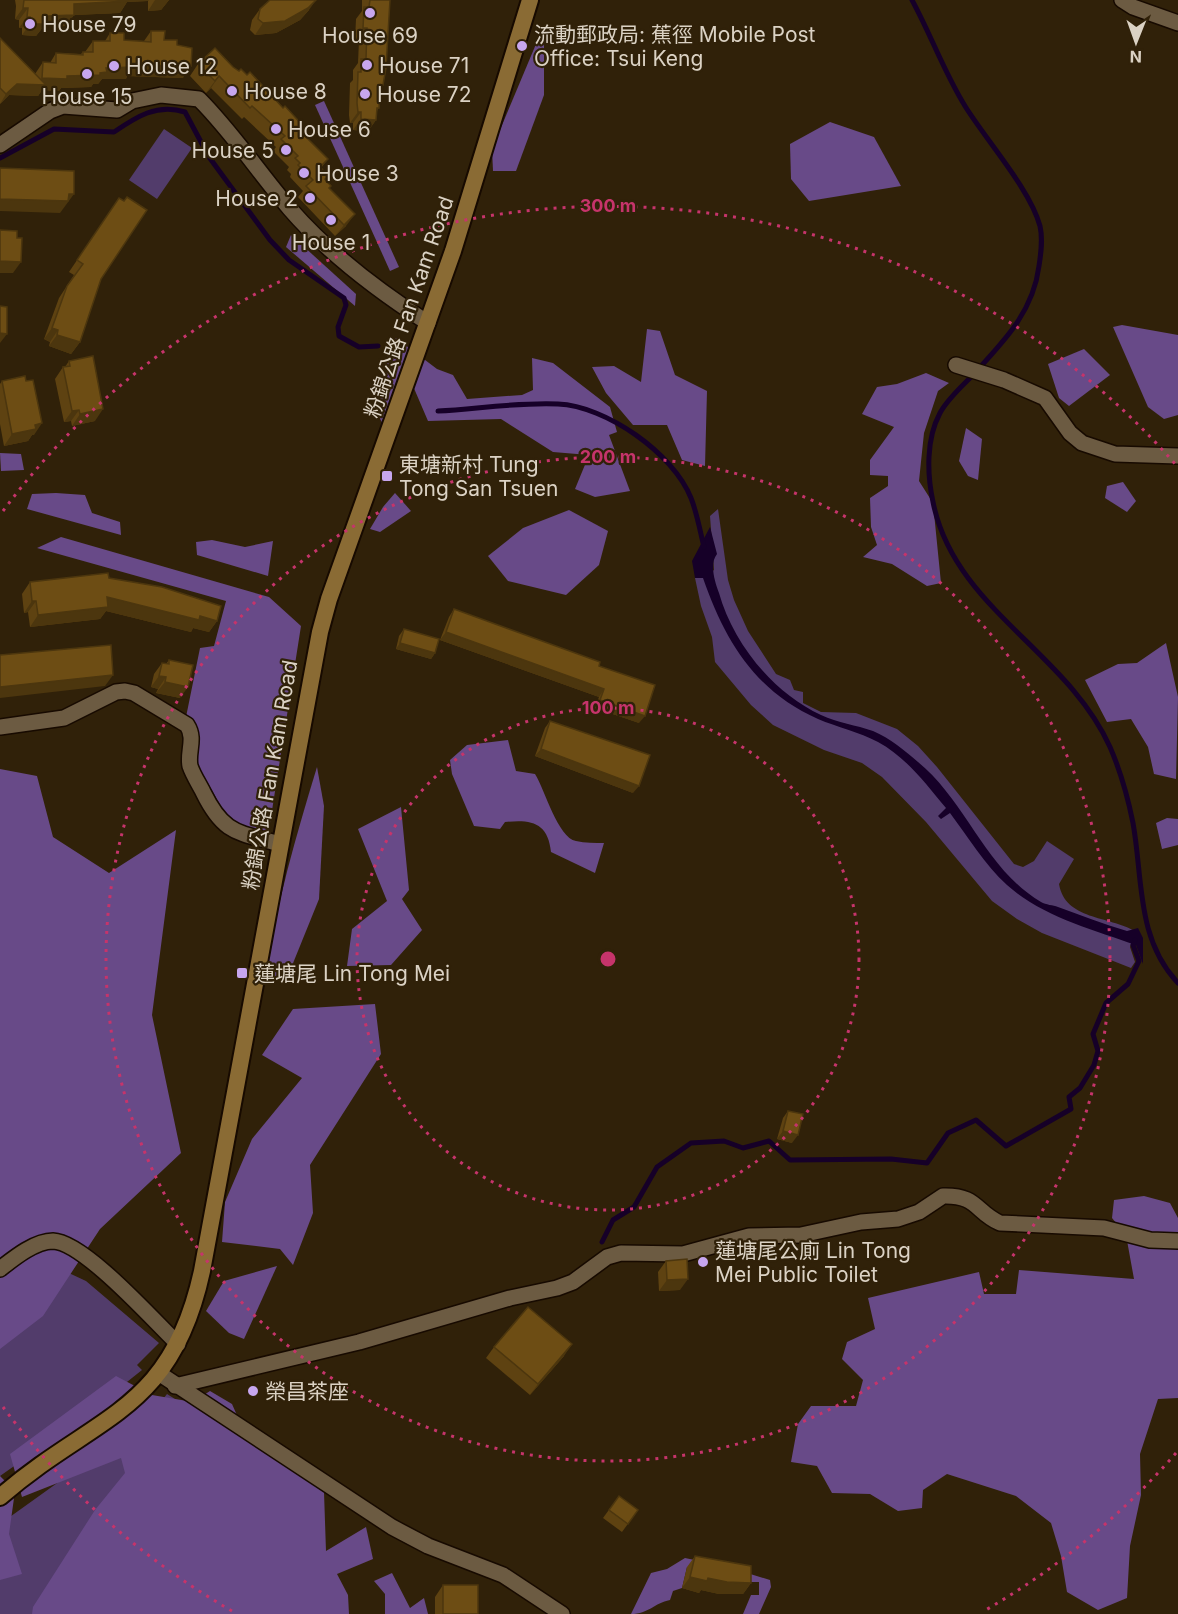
<svg xmlns="http://www.w3.org/2000/svg" width="1178" height="1614" font-family="Inter,'Noto Sans TC',sans-serif">
<rect width="100%" height="100%" fill="#302109"/>
<g fill="#523c6b">
<path d="M 164,129 L 192,148 L 157,199 L 129,180 Z"/>
<path d="M 718,509 L 728,580 L 734,600 L 748,631 L 776,674 L 790,680 L 794,690 L 803,692 L 803,703 L 821,712 L 856,713 L 897,729 L 918,746 L 937,767 L 1014,864 L 1023,867 L 1034,861 L 1047,841 L 1074,859 L 1059,884 C 1065,920 1109,916 1135,931 L 1130,947 L 1135,962 L 1131,968 L 1042,933 L 1017,919 L 992,901 L 926,822 L 882,777 L 862,763 L 824,750 L 773,725 L 751,705 L 715,662 L 712,637 L 701,606 L 695,578 L 703,578 L 714,570 L 710,516 Z"/>
<path d="M 56,1267 L 86,1281 L 159,1343 L 137,1365 L 142,1370 L 78,1421 L 0,1476 L 0,1314 Z"/>
<path d="M 167,1394 L 315,1487 L 323,1614 L 0,1614 L 0,1524 L 148,1418 Z"/>
</g>
<g fill="#684a88">
<path d="M 544,25 L 544,95 L 516,171 L 493,171 L 492,149 Z"/>
<path d="M 324,101 L 399,267 L 390,271 L 315,105 Z"/>
<path d="M 830,122 L 874,137 L 901,186 L 809,201 L 791,179 L 790,144 Z"/>
<path d="M 291,235 L 356,294 L 355,306 L 286,247 Z"/>
<path d="M 1122,325 L 1178,335 L 1178,415 L 1164,419 L 1148,407 L 1113,327 Z"/>
<path d="M 647,329 L 660,331 L 675,375 L 707,391 L 705,466 L 682,460 L 667,425 L 633,425 L 606,393 L 592,367 L 614,366 L 641,382 Z"/>
<path d="M 396,338 L 437,369 L 453,375 L 467,399 L 522,395 L 533,390 L 532,358 L 553,363 L 610,407 L 617,432 L 609,435 L 630,491 L 595,497 L 575,489 L 589,455 L 553,452 L 501,419 L 428,421 L 413,386 L 401,424 L 387,432 L 377,413 L 388,354 Z"/>
<path d="M 1084,349 L 1110,375 L 1069,406 L 1059,398 L 1048,364 Z"/>
<path d="M 926,373 L 949,383 L 938,391 L 924,433 L 919,481 L 933,503 L 941,583 L 927,586 L 892,564 L 863,557 L 877,545 L 871,527 L 870,498 L 888,486 L 888,476 L 870,475 L 870,460 L 894,427 L 862,414 L 877,387 L 897,384 Z"/>
<path d="M 966,428 L 982,439 L 978,480 L 968,476 L 959,461 Z"/>
<path d="M 0,453 L 21,454 L 24,470 L 1,471 Z"/>
<path d="M 1123,482 L 1136,501 L 1127,512 L 1105,498 L 1107,486 Z"/>
<path d="M 56,493 L 85,495 L 92,513 L 120,522 L 121,535 L 27,509 L 32,494 Z"/>
<path d="M 395,493 L 411,511 L 380,532 L 370,529 L 383,507 Z"/>
<path d="M 569,510 L 608,531 L 599,565 L 566,595 L 508,581 L 488,556 L 523,528 Z"/>
<path d="M 61,537 L 269,597 L 301,626 L 268,836 L 241,827 L 226,815 L 198,766 L 198,742 L 186,717 L 200,648 L 214,646 L 226,601 L 37,548 Z"/>
<path d="M 212,540 L 245,547 L 273,541 L 268,576 L 197,555 L 196,542 Z"/>
<path d="M 1166,643 L 1178,697 L 1176,779 L 1154,774 L 1148,747 L 1131,719 L 1107,722 L 1085,680 L 1118,664 L 1137,663 Z"/>
<path d="M 508,740 L 516,771 L 535,774 C 545,790 558,838 576,841 C 585,843 595,843 604,843 L 595,873 L 551,852 C 548,823 532,819 505,822 L 500,829 L 474,826 L 452,774 L 450,760 L 467,745 Z"/>
<path d="M 317,767 L 324,806 L 319,899 L 285,983 L 266,975 C 276,904 296,836 317,767 Z"/>
<path d="M 0,769 L 37,776 L 53,837 L 109,873 L 176,830 L 152,1015 L 181,1153 L 100,1229 L 43,1316 L 0,1349 Z"/>
<path d="M 401,807 L 409,890 L 402,899 L 422,930 L 391,965 L 347,966 L 352,929 L 387,901 L 358,829 Z"/>
<path d="M 1167,818 L 1178,819 L 1178,845 L 1162,849 L 1156,823 Z"/>
<path d="M 375,1004 L 381,1054 L 310,1165 L 313,1213 L 293,1265 L 280,1249 L 222,1242 L 225,1202 L 252,1139 L 302,1078 L 262,1055 L 293,1009 Z"/>
<path d="M 1144,1196 L 1170,1203 L 1178,1218 L 1178,1398 L 1158,1399 L 1140,1454 L 1141,1495 L 1130,1546 L 1127,1598 L 1098,1610 L 1067,1592 L 1061,1556 L 1051,1523 L 1016,1496 L 947,1474 L 923,1490 L 922,1508 L 898,1511 L 870,1494 L 832,1493 L 817,1466 L 791,1462 L 798,1424 L 811,1406 L 856,1406 L 863,1380 L 842,1359 L 847,1342 L 875,1329 L 868,1298 L 979,1272 L 984,1294 L 1016,1294 L 1019,1270 L 1134,1279 L 1126,1235 L 1112,1218 L 1114,1200 Z"/>
<path d="M 277,1266 L 244,1339 L 229,1333 L 206,1311 L 224,1281 Z"/>
<path d="M 116,1376 L 152,1395 L 193,1402 L 210,1391 L 232,1404 L 243,1429 L 273,1457 L 324,1492 L 326,1551 L 366,1527 L 373,1559 L 337,1574 L 348,1595 L 349,1614 L 32,1614 L 33,1607 L 95,1510 L 125,1473 L 121,1458 L 22,1497 L 10,1454 Z"/>
<path d="M 0,1476 L 15,1491 L 9,1534 L 22,1574 L 0,1580 Z"/>
<path d="M 685,1558 L 747,1571 L 747,1573 L 770,1580 L 771,1587 L 759,1614 L 743,1614 L 751,1595 L 759,1595 L 759,1582 L 743,1582 L 687,1567 L 682,1588 L 673,1591 L 670,1600 C 654,1603 649,1614 631,1614 L 651,1573 L 667,1569 Z"/>
<path d="M 392,1573 L 410,1608 L 424,1598 L 428,1614 L 385,1614 L 385,1594 L 374,1581 Z"/>
</g>
<path fill="#160028" d="M 710,527 L 717,554 C 709,564 715,582 719,593 C 733,643 773,693 821,715 C 838,723 856,725 873,731 C 890,738 905,751 918,762 C 966,801 986,870 1041,902 C 1046,905 1053,905 1058,907 C 1081,915 1103,924 1127,931 L 1138,928 L 1143,938 L 1143,964 L 1136,945 C 1092,929 1043,917 1007,885 C 985,865 968,837 950,813 L 941,819 L 938,816 L 946,808 C 925,783 907,758 878,742 C 859,732 837,727 818,719 C 755,691 725,641 703,578 L 695,578 L 692,561 Z"/>
<g fill="none" stroke-linecap="round" stroke-linejoin="round">
<g stroke="#160028" stroke-width="5">
<path d="M 912,0 C 931,35 944,72 965,106 C 986,140 1030,189 1040,226 C 1043,239 1041,253 1039,266 C 1033,314 1001,344 969,379 C 959,389 947,400 940,413 C 926,439 927,474 933,502 C 954,608 1067,651 1110,747 C 1120,770 1128,798 1133,823 C 1143,878 1136,939 1178,983"/>
<path d="M 0,158 L 54,129 L 114,132 C 136,117 157,103 185,112 L 209,157 L 270,240 L 289,260 L 344,298 L 346,305 L 338,327 L 339,336 L 359,347 L 378,346"/>
<path d="M 438,411 C 477,409 518,402 558,404 C 606,406 673,453 691,498 C 697,513 700,531 704,547"/>
<path d="M 602,1242 L 613,1220 L 634,1207 L 657,1167 L 691,1143 L 724,1141 L 743,1148 L 769,1141 L 790,1160 L 891,1159 L 927,1163 L 948,1133 L 976,1120 L 1006,1146 L 1071,1109 L 1069,1097 L 1080,1088 L 1094,1065 L 1098,1051 L 1093,1034 L 1106,1003 L 1128,984 L 1139,961 L 1133,945 L 1135,940"/>
</g>
<defs>
<g id="minor">
<path d="M 1122,0 L 1133,7 L 1178,23"/>
<path d="M 0,145 L 50,111 L 63,106 L 117,110 L 132,101 L 161,95 L 199,99 C 233,133 259,173 290,209 C 328,253 380,292 428,323"/>
<path d="M 956,365 L 1004,380 L 1045,398 L 1070,433 L 1082,443 L 1115,454 L 1178,456"/>
<path d="M 0,727 L 64,718 L 116,692 L 125,691 L 134,693 L 187,725 C 196,739 187,752 190,766 C 193,775 199,784 203,792 C 224,835 238,832 280,844"/>
<path d="M 0,1269 C 14,1258 35,1241 53,1241 C 84,1242 154,1321 178,1344"/>
<path d="M 160,1374 L 392,1527 L 428,1546 L 503,1575 L 562,1614"/>
<path d="M 175,1386 L 359,1342 L 510,1298 L 557,1288 L 573,1282 L 607,1257 L 621,1253 L 683,1254 L 749,1236 L 801,1235 L 861,1222 L 898,1219 L 919,1212 L 943,1196 C 978,1195 975,1212 1000,1223 L 1104,1228 L 1150,1240 L 1178,1241"/>
</g>
<path id="secondary" d="M 0,1497 C 95,1414 171,1414 202,1271 L 320,632 L 329,599 L 453,251 L 530,0"/>
</defs>
<use href="#minor" stroke="#170a00" stroke-width="18"/>
<use href="#secondary" stroke="#170a00" stroke-width="20"/>
<use href="#minor" stroke="#6c5b42" stroke-width="15"/>
<use href="#secondary" stroke="#8a6b34" stroke-width="16"/>
</g>
<g fill="#5e4211">
<path d="M 15,0 L 169,0 L 161,10 L 148,11 L 148,1 L 127,2 L 120,13 L 74,15 L 66,26 L 43,27 L 36,36 L 22,35 L 22,28 L 19,28 L 19,20 L 15,19 L 16,6 Z"/>
<path d="M 362,0 L 390,0 L 376,120 L 368,131 L 353,130 L 353,123 L 350,123 L 349,115 L 350,83 L 353,80 L 353,70 L 358,63 L 359,40 L 355,40 L 356,19 L 362,11 Z"/>
<path d="M 260,9 L 309,10 L 300,20 L 276,33 L 255,35 L 250,30 L 252,20 Z"/>
<path d="M 151,31 L 164,40 L 177,45 L 183,78 L 127,76 L 126,79 L 102,79 L 98,84 L 93,84 L 91,87 L 61,88 L 59,91 L 42,90 L 38,96 L 9,95 L 0,104 L 0,38 L 35,74 L 43,62 L 50,63 L 56,53 L 81,54 L 83,52 L 85,52 L 93,41 L 105,41 L 110,33 L 124,40 L 144,41 Z"/>
<path d="M 198,64 L 233,67 L 302,131 L 307,138 L 328,159 L 321,168 L 329,176 L 326,180 L 331,186 L 329,188 L 346,226 L 335,236 L 298,197 L 303,191 L 290,177 L 291,174 L 287,170 L 289,167 L 273,151 L 276,147 L 244,117 L 242,119 L 211,88 L 206,93 L 190,76 Z"/>
<path d="M 119,198 L 101,279 L 80,342 L 71,354 L 49,346 L 50,342 L 44,339 L 59,298 L 74,275 L 69,272 Z"/>
<path d="M 69,361 L 95,421 L 72,426 L 71,421 L 64,422 L 55,379 L 63,367 L 65,367 Z"/>
<path d="M 2,381 L 34,435 L 32,435 L 28,441 L 4,446 L 0,424 L 0,384 Z"/>
<path d="M 109,578 L 217,621 L 209,632 L 193,628 L 191,632 L 106,611 L 100,619 L 30,627 L 28,612 L 24,613 L 22,594 L 30,582 Z"/>
<path d="M 454,609 L 599,666 L 639,723 L 595,708 L 599,697 L 440,640 L 449,617 Z"/>
<path d="M 404,629 L 435,653 L 431,659 L 396,649 L 399,636 Z"/>
<path d="M 169,660 L 180,698 L 156,693 L 158,689 L 151,687 L 154,674 L 162,663 L 166,664 Z"/>
<path d="M 550,721 L 633,793 L 535,756 L 545,728 Z"/>
<path d="M 788,1111 L 792,1143 L 777,1139 L 783,1118 Z"/>
<path d="M 666,1261 L 680,1290 L 659,1291 L 658,1272 Z"/>
<path d="M 494,1347 L 564,1356 L 530,1395 L 486,1358 Z"/>
<path d="M 619,1496 L 638,1510 L 622,1532 L 603,1518 Z"/>
<path d="M 695,1556 L 751,1583 L 743,1594 L 719,1594 L 701,1590 L 699,1593 L 682,1588 L 687,1567 Z"/>
<path d="M 443,1585 L 478,1614 L 435,1614 L 435,1597 Z"/>
</g>
<g fill="#4c360e">
<path d="M 121,0 L 149,0 L 148,1 L 127,2 L 120,13 L 74,15 L 66,26 L 43,27 L 36,36 L 22,35 L 30,24 L 74,4 Z"/>
<path d="M 155,0 L 169,0 L 161,10 L 148,11 Z"/>
<path d="M 316,0 L 309,10 L 300,20 L 276,33 L 255,35 L 263,23 Z"/>
<path d="M 23,8 L 28,8 L 19,20 L 15,19 Z"/>
<path d="M 27,17 L 30,17 L 22,28 L 19,28 Z"/>
<path d="M 363,28 L 367,28 L 359,40 L 355,40 Z"/>
<path d="M 134,65 L 191,66 L 183,78 L 127,76 L 126,79 L 102,79 L 98,84 L 93,84 L 91,87 L 61,88 L 59,91 L 42,90 L 38,96 L 9,95 L 0,104 L 6,94 L 17,84 L 38,85 L 42,78 L 100,73 L 106,68 Z"/>
<path d="M 219,76 L 211,88 L 206,93 L 215,81 Z"/>
<path d="M 377,108 L 379,108 L 371,119 L 376,120 L 368,131 L 353,130 L 361,119 Z"/>
<path d="M 358,112 L 361,112 L 353,123 L 350,123 Z"/>
<path d="M 69,194 L 74,194 L 60,213 L 0,211 L 0,199 Z"/>
<path d="M 355,214 L 346,226 L 335,236 L 344,225 Z"/>
<path d="M 0,261 L 21,262 L 13,273 L 0,273 Z"/>
<path d="M 52,328 L 58,330 L 50,342 L 44,339 Z"/>
<path d="M 0,333 L 7,334 L 0,343 Z"/>
<path d="M 57,335 L 80,342 L 71,354 L 49,346 Z"/>
<path d="M 103,409 L 95,421 L 72,426 L 80,414 Z"/>
<path d="M 79,410 L 71,421 L 64,422 L 72,411 Z"/>
<path d="M 42,423 L 34,435 L 32,435 L 28,441 L 4,446 L 12,434 L 35,425 Z"/>
<path d="M 107,597 L 200,616 L 217,621 L 209,632 L 193,628 L 191,632 L 106,611 L 100,619 L 30,627 L 38,615 Z"/>
<path d="M 32,601 L 36,601 L 28,612 L 24,613 Z"/>
<path d="M 446,632 L 604,689 L 599,697 L 440,640 Z"/>
<path d="M 400,643 L 435,653 L 431,659 L 396,649 Z"/>
<path d="M 113,675 L 105,686 L 0,698 L 0,687 Z"/>
<path d="M 159,676 L 166,677 L 158,689 L 151,687 Z"/>
<path d="M 165,682 L 188,687 L 180,698 L 156,693 Z"/>
<path d="M 600,700 L 645,716 L 639,723 L 595,708 Z"/>
<path d="M 541,749 L 639,786 L 633,793 L 535,756 Z"/>
<path d="M 783,1131 L 798,1135 L 792,1143 L 777,1139 Z"/>
<path d="M 688,1279 L 680,1290 L 659,1291 L 667,1280 Z"/>
<path d="M 572,1344 L 564,1356 L 530,1395 L 538,1384 Z"/>
<path d="M 690,1577 L 708,1578 L 751,1583 L 743,1594 L 719,1594 L 701,1590 L 699,1593 L 682,1588 Z"/>
</g>
<g fill="#6d4d14" stroke="#4c360e" stroke-width="1.5">
<path d="M 24,0 L 128,0 L 128,1 L 74,4 L 74,15 L 48,16 L 45,24 L 30,24 L 30,17 L 27,17 L 28,8 L 23,8 Z"/>
<path d="M 270,0 L 316,0 L 308,8 L 285,21 L 263,23 L 258,19 L 260,9 Z"/>
<path d="M 370,0 L 390,0 L 386,68 L 383,85 L 380,85 L 379,108 L 377,108 L 376,120 L 361,119 L 361,112 L 358,112 L 357,103 L 358,72 L 361,72 L 361,59 L 366,59 L 367,28 L 363,28 L 364,7 L 369,7 Z"/>
<path d="M 151,31 L 165,31 L 164,40 L 177,40 L 177,45 L 192,48 L 191,66 L 134,65 L 134,67 L 106,68 L 107,72 L 100,73 L 100,75 L 67,76 L 67,79 L 42,78 L 43,62 L 56,63 L 56,53 L 83,55 L 83,52 L 93,52 L 93,41 L 110,41 L 110,33 L 124,33 L 124,40 L 151,42 Z"/>
<path d="M 0,38 L 46,85 L 17,84 L 6,94 L 0,88 Z"/>
<path d="M 215,48 L 233,67 L 239,71 L 241,69 L 247,75 L 250,72 L 283,108 L 285,106 L 305,128 L 302,131 L 307,138 L 328,159 L 320,167 L 329,176 L 325,179 L 331,186 L 329,188 L 355,214 L 344,225 L 306,186 L 313,180 L 298,165 L 300,163 L 295,158 L 298,156 L 281,139 L 285,136 L 252,106 L 250,108 L 219,76 L 215,81 L 198,64 Z"/>
<path d="M 0,168 L 74,171 L 74,194 L 69,194 L 68,201 L 0,199 Z"/>
<path d="M 127,197 L 147,210 L 101,279 L 80,342 L 57,335 L 58,330 L 52,328 L 67,286 L 83,264 L 77,260 L 119,198 L 124,201 Z"/>
<path d="M 0,230 L 17,231 L 17,238 L 22,238 L 21,262 L 0,261 Z"/>
<path d="M 0,306 L 7,307 L 7,334 L 0,333 Z"/>
<path d="M 93,356 L 103,409 L 80,414 L 79,410 L 72,411 L 63,367 L 70,366 L 69,361 Z"/>
<path d="M 25,376 L 26,381 L 33,380 L 42,423 L 35,425 L 36,429 L 12,434 L 2,381 Z"/>
<path d="M 108,573 L 109,578 L 162,587 L 221,606 L 217,621 L 200,616 L 199,620 L 107,597 L 108,607 L 38,615 L 36,601 L 32,601 L 30,582 Z"/>
<path d="M 454,609 L 600,662 L 599,666 L 655,685 L 645,716 L 600,700 L 604,689 L 446,632 Z"/>
<path d="M 404,629 L 439,639 L 435,653 L 400,643 Z"/>
<path d="M 111,645 L 113,675 L 0,687 L 0,655 Z"/>
<path d="M 169,660 L 193,665 L 188,687 L 165,682 L 166,677 L 159,676 L 162,663 L 169,664 Z"/>
<path d="M 550,721 L 650,755 L 639,786 L 541,749 Z"/>
<path d="M 788,1111 L 803,1114 L 798,1135 L 783,1131 Z"/>
<path d="M 687,1259 L 688,1279 L 667,1280 L 666,1261 Z"/>
<path d="M 528,1307 L 572,1344 L 538,1384 L 494,1347 Z"/>
<path d="M 619,1496 L 638,1510 L 628,1524 L 609,1510 Z"/>
<path d="M 695,1556 L 751,1566 L 751,1583 L 727,1582 L 708,1578 L 707,1581 L 690,1577 Z"/>
<rect x="443" y="1585" width="35" height="29"/>
</g>
<g fill="none" stroke="#c6346b" stroke-width="3" stroke-dasharray="3 6">
<circle cx="608" cy="959" r="251"/>
<circle cx="608" cy="959" r="502"/>
<path d="M1176 1453A753 753 0 0 1 984 1611M232 1611A753 753 0 0 1 3 1407M3 511A753 753 0 0 1 1176 465"/>
</g>
<g fill="#c7a6ef" stroke="#302109" stroke-width="2">
<circle cx="370" cy="13" r="6"/>
<circle cx="30" cy="24" r="6"/>
<circle cx="522" cy="46" r="6"/>
<circle cx="367" cy="65" r="6"/>
<circle cx="114" cy="66" r="6"/>
<circle cx="87" cy="74" r="6"/>
<circle cx="232" cy="91" r="6"/>
<circle cx="365" cy="94" r="6"/>
<circle cx="276" cy="129" r="6"/>
<circle cx="286" cy="150" r="6"/>
<circle cx="304" cy="173" r="6"/>
<circle cx="310" cy="198" r="6"/>
<circle cx="331" cy="220" r="6"/>
<rect x="381" y="470" width="12" height="12" rx="3"/>
<rect x="236" y="967" width="12" height="12" rx="3"/>
<circle cx="703" cy="1262" r="6"/>
<circle cx="253" cy="1391" r="6"/>
</g>
<g text-anchor="middle" dominant-baseline="central" stroke-width="4.5" stroke-linejoin="round" paint-order="stroke">
<g font-size="21" fill="#dbd2c4" stroke="#302109" text-anchor="start">
<text x="42" y="24">House 79</text>
<text x="534" y="34">流動郵政局: 蕉徑 Mobile Post<tspan x="534" dy="24">Office: Tsui Keng</tspan></text>
<text x="370" y="35" text-anchor="middle">House 69</text>
<text x="379" y="65">House 71</text>
<text x="126" y="66">House 12</text>
<text x="244" y="91">House 8</text>
<text x="377" y="94">House 72</text>
<text x="87" y="96" text-anchor="middle">House 15</text>
<text x="288" y="129">House 6</text>
<text x="274" y="150" text-anchor="end">House 5</text>
<text x="316" y="173">House 3</text>
<text x="298" y="198" text-anchor="end">House 2</text>
<text x="331" y="242" text-anchor="middle">House 1</text>
<text x="399" y="464">東塘新村 Tung<tspan x="399" dy="24">Tong San Tsuen</tspan></text>
<text x="254" y="973">蓮塘尾 Lin Tong Mei</text>
<text x="715" y="1250">蓮塘尾公廁 Lin Tong<tspan x="715" dy="24">Mei Public Toilet</tspan></text>
<text x="265" y="1391">榮昌茶座</text>
</g>
<g font-size="21" fill="#dbd2c4" stroke="#302109">
<text transform="translate(409 307) rotate(-71)">粉錦公路 Fan Kam Road</text>
<text transform="translate(270 775) rotate(-80)">粉錦公路 Fan Kam Road</text>
</g>
</g>
<circle cx="608" cy="959" r="9" fill="#c6346b" stroke="#302109" stroke-width="3"/>
<g font-size="18" text-anchor="middle" font-weight="bold" fill="#c6346b" stroke="#302109" stroke-width="4.5" stroke-linejoin="round" paint-order="stroke">
<text x="608" y="212">300 m</text>
<text x="608" y="463">200 m</text>
<text x="608" y="714">100 m</text>
</g>
<g transform="translate(1136 42) rotate(181)" stroke="#302109" stroke-width="4.5" paint-order="stroke">
<path d="M0-4.5L10 22L0 15L-10 22Z" fill="#dbd2c4"/>
<text y="-9" font-size="16" font-weight="bold" text-anchor="middle" fill="#dbd2c4">N</text>
</g>
</svg>
